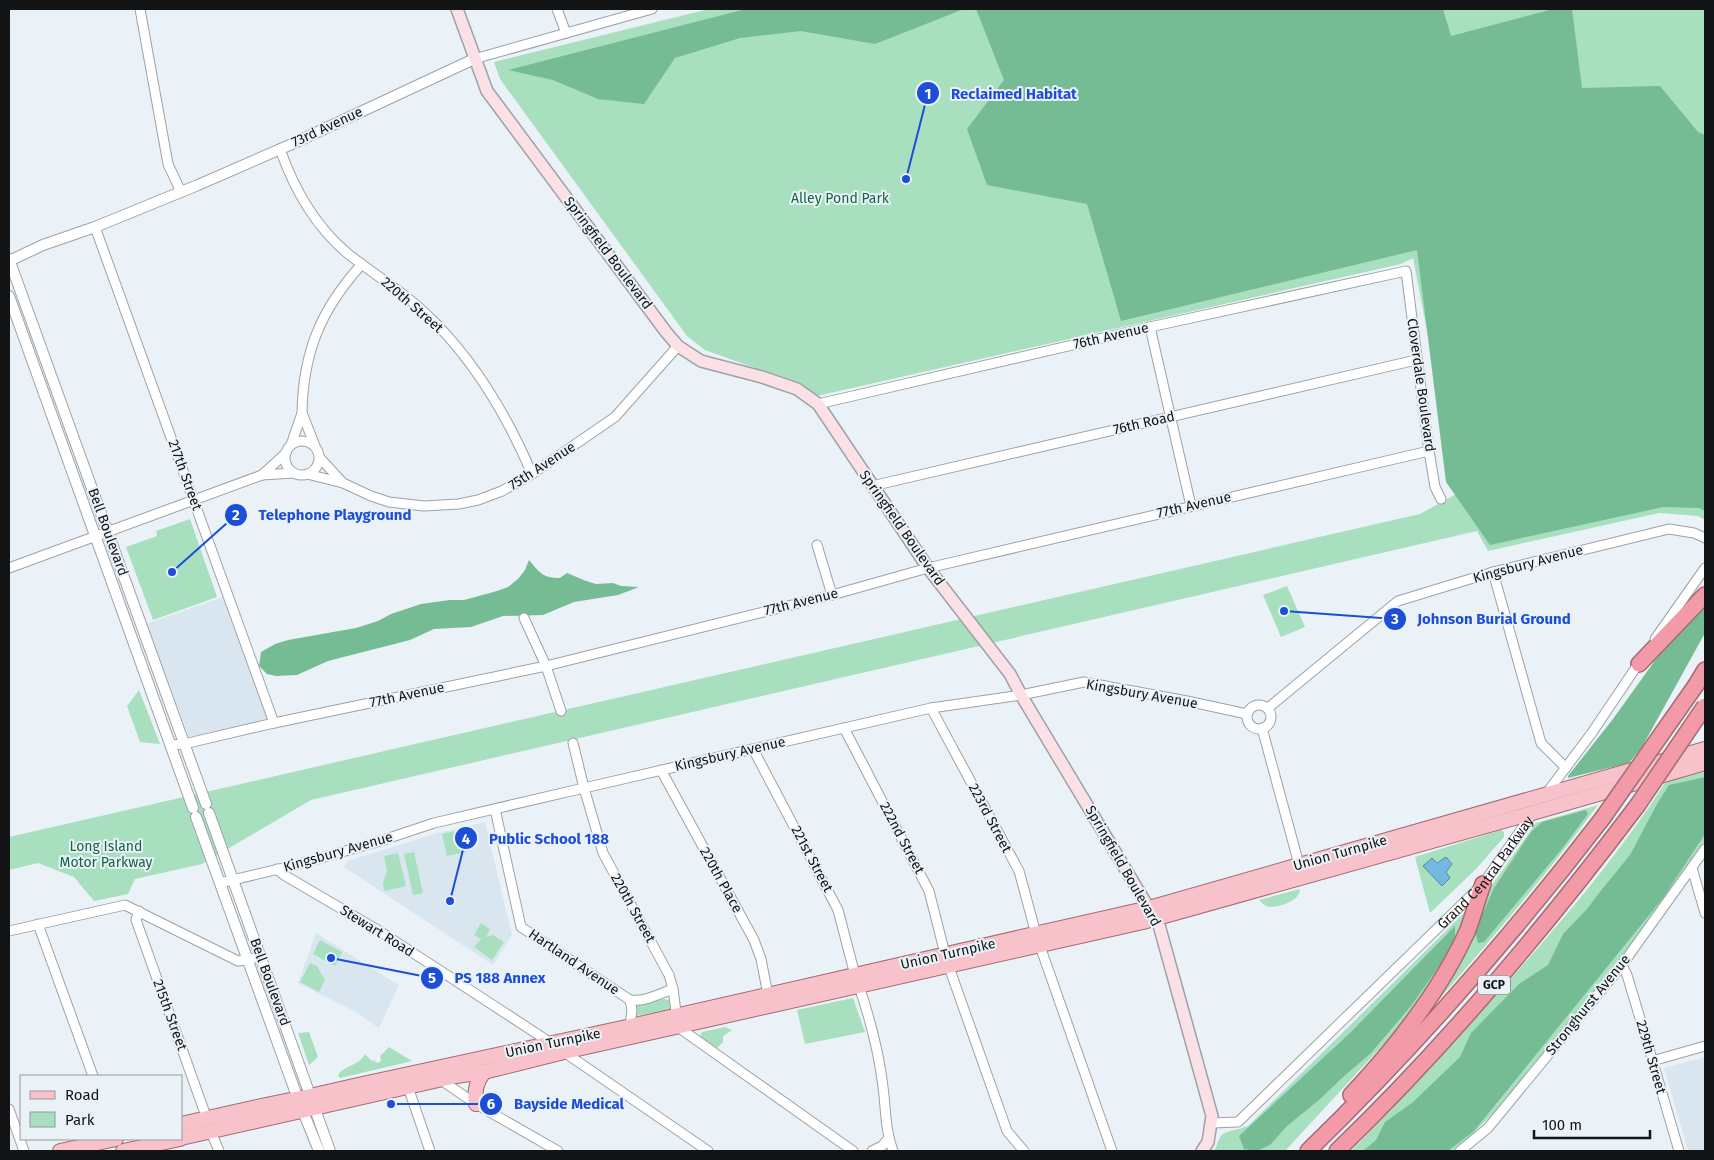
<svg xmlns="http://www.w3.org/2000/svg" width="1714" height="1160" font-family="'Fira Sans',sans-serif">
<rect width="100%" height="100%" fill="#ebf2f7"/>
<g fill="#d9e6f0">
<path d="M 223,597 L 268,720 L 190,739 L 146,624 Z"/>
<path d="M 485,822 L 512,935 L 493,965 L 344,867 L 347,861 L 438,833 Z"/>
<path d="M 316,933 L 399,985 L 379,1028 L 354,1011 L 298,983 Z"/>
<path d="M 1705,1057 L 1705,1151 L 1688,1151 L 1664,1068 Z"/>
</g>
<g fill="#a8dfbf">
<path d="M 709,9 L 1705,9 L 1705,520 L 1698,516 L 1659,513 L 1488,551 L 1477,531 L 311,800 L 202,864 L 135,879 L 128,894 L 94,901 L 74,877 L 38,863 L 9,870 L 9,837 L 1420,514 L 1458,493 L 1413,258 L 1401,264 L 817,396 L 799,384 L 705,350 L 687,336 L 500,79 L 494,62 Z"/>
<path d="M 190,519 L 217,597 L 153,620 L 126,547 L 157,536 L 156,531 Z"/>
<path d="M 1287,586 L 1305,627 L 1281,637 L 1263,595 Z"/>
<path d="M 139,690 L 160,744 L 140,742 L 127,706 Z"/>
<path d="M 1705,772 L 1705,841 L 1611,975 L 1503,1104 L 1466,1140 L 1452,1151 L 1351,1151 C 1395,1107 1437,1060 1480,1013 C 1546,940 1613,864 1667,780 Z"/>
<path d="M 1598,805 C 1543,880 1482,950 1421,1020 L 1492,885 L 1536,823 Z"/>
<path d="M 460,830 L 466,852 L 447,856 L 442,834 Z"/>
<path d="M 1501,830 L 1504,832 L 1504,837 L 1476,869 L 1430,913 L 1415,857 Z"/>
<path d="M 414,852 L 423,893 L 413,895 L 404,854 Z"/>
<path d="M 398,853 L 406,886 L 384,891 L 383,883 L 387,871 L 384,856 Z"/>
<path d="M 1300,889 C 1300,901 1280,907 1269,907 C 1265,906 1262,903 1259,900 Z"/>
<path d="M 1465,912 L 1470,914 L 1461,935 L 1415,1010 L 1285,1151 L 1214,1151 C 1217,1146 1218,1140 1221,1136 C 1224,1131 1241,1129 1248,1126 Z"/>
<path d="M 481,923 L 490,929 L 486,937 L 493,935 L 504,942 L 492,960 L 474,947 L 481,939 L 474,935 Z"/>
<path d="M 320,940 L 342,952 L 335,966 L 313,954 Z"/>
<path d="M 310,963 L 317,966 L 325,980 L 319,992 L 300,982 Z"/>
<path d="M 853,998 L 865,1032 L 805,1044 L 797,1010 Z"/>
<path d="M 664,999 L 669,1000 L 671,1008 L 670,1010 L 635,1016 L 637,1005 Z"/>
<path d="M 725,1027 L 732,1030 L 723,1036 L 723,1042 L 717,1048 L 700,1037 L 702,1032 Z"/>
<path d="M 309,1032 L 318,1057 L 309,1065 L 298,1033 Z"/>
<path d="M 389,1047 L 412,1061 L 340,1078 L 338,1076 C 341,1066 358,1067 365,1054 L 372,1061 L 375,1060 L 375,1062 L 378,1063 L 381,1061 L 380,1056 Z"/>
</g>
<g fill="#75bc95">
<path d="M 746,9 L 964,9 L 875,44 L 801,31 L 740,38 L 675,58 L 644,104 L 598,99 L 553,80 L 508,70 Z"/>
<path d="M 976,9 L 1443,9 L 1451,36 L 1553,9 L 1572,9 L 1582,88 L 1660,86 L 1698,132 L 1705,135 L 1705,511 L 1699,508 L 1663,507 L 1490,545 L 1446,482 L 1417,250 L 1121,321 L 1087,204 L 987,185 L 967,129 L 1004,80 Z"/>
<path d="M 529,560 C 540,573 543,578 560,578 L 567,573 L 586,581 L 596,584 L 613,583 L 621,586 L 639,587 L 618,595 L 574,602 L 543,615 L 503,616 L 471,627 L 434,629 L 410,640 L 328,661 L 297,675 L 276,676 L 267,674 L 259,666 L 261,652 L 275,644 L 288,640 L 356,628 L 378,621 L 391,614 L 421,604 L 450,600 L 464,600 L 497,591 L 508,587 L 518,579 L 525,570 Z"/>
<path d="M 1705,603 L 1705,633 L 1642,747 L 1629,763 L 1568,778 L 1568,776 L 1613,719 L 1674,634 Z"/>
<path d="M 1705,777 L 1705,834 L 1663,898 L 1474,1131 L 1448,1151 L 1363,1151 L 1376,1140 L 1385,1122 L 1412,1103 L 1460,1057 L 1471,1033 L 1519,984 L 1548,965 L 1563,934 L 1587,909 L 1599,893 L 1630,855 L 1657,804 L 1669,785 Z"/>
<path d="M 1586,810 L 1588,814 L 1561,850 L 1484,942 L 1478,943 L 1475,931 L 1494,888 L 1531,832 L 1542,822 Z"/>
<path d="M 1455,926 L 1455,935 L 1452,946 L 1444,959 L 1411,1006 L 1371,1053 L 1342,1078 L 1319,1100 L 1287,1126 L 1270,1145 L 1257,1151 L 1244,1149 L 1239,1136 L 1350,1033 Z"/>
</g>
<path fill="#75b9e3" stroke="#5788a6" d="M 1446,857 L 1452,864 L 1446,872 L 1450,878 L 1442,886 L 1423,866 L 1432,858 L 1437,863 Z"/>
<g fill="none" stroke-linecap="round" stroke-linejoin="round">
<defs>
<g id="minor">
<path d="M 140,9 L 168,164 L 181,192"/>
<path d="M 557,9 L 566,33"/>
<path d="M 474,59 L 652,9"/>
<path d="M 280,149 C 294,189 314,225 347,253 C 372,273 399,289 423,311 C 472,356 506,413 532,474"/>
<path d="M 95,227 L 274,723"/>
<path d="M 1150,327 L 1191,506"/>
<path d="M 818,404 L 1150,327 L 1406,271 L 1429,451 L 1435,487 L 1441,499"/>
<path d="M 302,413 C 303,352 321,309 362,264"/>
<circle cx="302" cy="458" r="17"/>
<path d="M 291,445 L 302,413 L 315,446"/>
<path d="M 286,453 L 262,475 L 294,473"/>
<path d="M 307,474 L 343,483 L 320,458"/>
<path d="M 343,483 L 371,496 L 389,502 L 424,506 L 459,504 L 478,500 L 502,491 L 532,474 L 615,417 L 678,346"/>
<path d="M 872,486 L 1416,360"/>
<path d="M 817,545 L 832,595"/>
<path d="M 9,568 L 262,475"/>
<path d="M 1493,572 L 1541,743 L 1566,768"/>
<path d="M 524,618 L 546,666 L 561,711"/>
<path d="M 1655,639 L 1705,568"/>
<circle cx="1259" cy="717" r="12"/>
<path d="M 931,708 L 1019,871 L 1036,934"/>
<path d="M 1268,708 L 1398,601 L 1493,572 L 1669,529 L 1694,533 L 1705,538"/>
<path d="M 844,728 L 929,891 L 945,954"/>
<path d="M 1262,728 L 1300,868"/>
<path d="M 573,743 L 584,788 L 603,853 L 669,975 L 673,989 L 678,1027 L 853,1151"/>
<path d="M 172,745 L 184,744 L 274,723 L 546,666 L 832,595 L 928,568 L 1429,451"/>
<path d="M 753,749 L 838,910 L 855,975"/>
<path d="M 661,770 L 754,940 L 761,959 L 768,995"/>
<path d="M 1546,794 L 1591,734 L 1641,660"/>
<path d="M 495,809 L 521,927 L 630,1000 L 632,1010 L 630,1026"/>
<path d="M 1692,868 L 1705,913"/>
<path d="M 277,869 L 284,875 L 381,932 L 551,1043"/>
<path d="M 220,883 L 296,865 L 377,842 L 434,823 L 584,788 L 931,708 L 1021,695 L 1084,682 L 1187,701 L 1247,714"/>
<path d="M 139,911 L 136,920 L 207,1119"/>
<path d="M 38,924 L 93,1076"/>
<path d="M 9,931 L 125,905 L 238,961 L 248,960 L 260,956"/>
<path d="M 1040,946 L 1112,1151"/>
<path d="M 1622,965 L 1627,975 L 1645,1035 L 1679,1151"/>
<path d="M 949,967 L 1007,1131 L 1024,1151"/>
<path d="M 859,986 C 870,1019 879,1052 883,1087 C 886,1109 885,1130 893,1151"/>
<path d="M 630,1000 C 645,1002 659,994 673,989"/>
<path d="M 564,1052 L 708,1151"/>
<path d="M 1652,1061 L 1705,1046"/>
<path d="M 441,1080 L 476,1104 L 558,1151"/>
<path d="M 408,1087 L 430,1151"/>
<path d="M 9,1109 L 24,1151"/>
<path id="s1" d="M 1212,1123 L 1238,1122 L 1483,884 L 1533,813"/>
<path d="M 211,1132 L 219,1151"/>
<path d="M 872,1151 L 882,1146 L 889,1138"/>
<path d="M 1460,1151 L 1488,1128 L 1622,965 L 1705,849"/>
</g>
<g id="tertiary">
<path d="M 9,259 L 206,804"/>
<path d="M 9,261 L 43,245 L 95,227 L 198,185 L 292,144 L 474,59"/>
<path d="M 9,296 L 193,808"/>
<path d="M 209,813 L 330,1151"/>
<path d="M 196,817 L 298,1099 L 319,1151"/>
</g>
<path id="secondary" d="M 457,9 L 487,91 L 666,332 L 678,346 L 701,361 L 762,377 L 797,389 L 818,404 L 928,568 L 1010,674 L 1021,695 L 1159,925 L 1212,1116 L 1208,1142 L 1202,1151"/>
<g id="primary">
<path d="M 476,1104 C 474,1092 476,1082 484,1072"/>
<path d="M 181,1124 L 266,1105 L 310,1096 L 358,1085 L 622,1028 L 1149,908 L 1705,749"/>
<path d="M 181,1138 L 456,1076 L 484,1072 L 564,1052 L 1143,922 L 1532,813 L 1705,763"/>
<path d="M 60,1151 L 116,1139"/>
<path d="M 123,1151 L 180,1139"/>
</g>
<g id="motorway">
<path d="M 1639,664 L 1705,595"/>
<path d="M 1696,685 L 1705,670"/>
<path d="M 1351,1095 C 1396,1047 1439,993 1467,932 C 1473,917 1477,900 1483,884"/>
<path d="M 1308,1151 C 1414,1048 1511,937 1602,819"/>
<path d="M 1337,1151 C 1447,1045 1545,928 1637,806"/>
</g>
</defs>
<use href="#minor" stroke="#9ca2a7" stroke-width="11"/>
<use href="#tertiary" stroke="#9ca2a7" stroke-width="12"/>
<use href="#secondary" stroke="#9ca2a7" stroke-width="14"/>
<use href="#primary" stroke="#a46b74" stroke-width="16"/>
<use href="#motorway" stroke="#a46b74" stroke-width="18"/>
<use href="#minor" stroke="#fff" stroke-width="9"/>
<use href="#tertiary" stroke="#fff" stroke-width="10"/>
<use href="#secondary" stroke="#fbe1e5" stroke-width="11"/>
<use href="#primary" stroke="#f7c2ca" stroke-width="14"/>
<use href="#motorway" stroke="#f29aa7" stroke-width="15"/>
<defs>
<g id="motorway-bridge">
<path d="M 1637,806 L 1705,706"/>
<path d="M 1602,819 L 1696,685"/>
</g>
</defs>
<use href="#motorway-bridge" stroke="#a46b74" stroke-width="18" stroke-linecap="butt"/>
<use href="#motorway-bridge" stroke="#f29aa7" stroke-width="15"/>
</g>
<g text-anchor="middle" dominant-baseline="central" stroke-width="4" stroke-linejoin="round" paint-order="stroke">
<rect fill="#ebf2f7" stroke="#53575a" stroke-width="1" x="1478" y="975.5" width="32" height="19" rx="4"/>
<g font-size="12" font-weight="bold" fill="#121416">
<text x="1494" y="985">GCP</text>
</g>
<g font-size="14" fill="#121416" stroke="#ebf2f7">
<text transform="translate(327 127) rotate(-25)">73rd Avenue</text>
<text transform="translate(608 253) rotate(53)">Springfield Boulevard</text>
<text transform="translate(412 305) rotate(41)">220th Street</text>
<text transform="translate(1111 336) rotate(-13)">76th Avenue</text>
<text transform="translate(1421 385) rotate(82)">Cloverdale Boulevard</text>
<text transform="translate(1144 423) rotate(-13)">76th Road</text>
<text transform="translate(542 466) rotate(-33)">75th Avenue</text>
<text transform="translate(185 475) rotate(70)">217th Street</text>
<text transform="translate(1194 505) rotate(-13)">77th Avenue</text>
<text transform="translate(902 528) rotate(55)">Springfield Boulevard</text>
<text transform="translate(108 532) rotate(70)">Bell Boulevard</text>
<text transform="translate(1528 564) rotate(-15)">Kingsbury Avenue</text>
<text transform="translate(801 602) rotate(-14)">77th Avenue</text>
<text transform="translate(1142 694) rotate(10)">Kingsbury Avenue</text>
<text transform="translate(407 695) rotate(-12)">77th Avenue</text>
<text transform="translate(730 754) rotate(-13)">Kingsbury Avenue</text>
<text transform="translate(990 818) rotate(62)">223rd Street</text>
<text transform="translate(902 838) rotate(62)">222nd Street</text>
<text transform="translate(338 852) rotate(-16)">Kingsbury Avenue</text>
<text transform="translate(1340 853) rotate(-16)">Union Turnpike</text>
<text transform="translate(812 859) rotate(62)">221st Street</text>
<text transform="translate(1123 866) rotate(60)">Springfield Boulevard</text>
<text stroke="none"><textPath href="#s1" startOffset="378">Grand Central Parkway</textPath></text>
<text transform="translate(721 880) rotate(61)">220th Place</text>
<text transform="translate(633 908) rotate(61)">220th Street</text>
<text transform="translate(377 931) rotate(32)">Stewart Road</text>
<text transform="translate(948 954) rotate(-13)">Union Turnpike</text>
<text transform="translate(574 962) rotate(34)">Hartland Avenue</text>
<text transform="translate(270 982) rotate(70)">Bell Boulevard</text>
<text transform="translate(1588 1005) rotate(-51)">Stronghurst Avenue</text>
<text transform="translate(170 1015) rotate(70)">215th Street</text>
<text transform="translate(553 1043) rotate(-12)">Union Turnpike</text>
<text transform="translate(1651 1057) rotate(74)">229th Street</text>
</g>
<g font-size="14" fill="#116641" stroke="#ebf2f7">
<text x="840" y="198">Alley Pond Park</text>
<text x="106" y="846">Long Island<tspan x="106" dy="16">Motor Parkway</tspan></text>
</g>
</g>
<path fill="none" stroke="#1d4ed8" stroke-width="2" d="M906 179L928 93M172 572L236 515M1284 611L1395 619M450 901L466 838M331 958L432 978M391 1104L491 1104"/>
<g fill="#1d4ed8" stroke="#ebf2f7" stroke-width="2">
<circle cx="906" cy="179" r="5"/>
<circle cx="172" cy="572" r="5"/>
<circle cx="1284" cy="611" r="5"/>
<circle cx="450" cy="901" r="5"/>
<circle cx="331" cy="958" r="5"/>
<circle cx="391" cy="1104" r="5"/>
<circle cx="928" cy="93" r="12"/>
<circle cx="236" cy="515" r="12"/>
<circle cx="1395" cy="619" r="12"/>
<circle cx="466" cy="838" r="12"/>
<circle cx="432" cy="978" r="12"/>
<circle cx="491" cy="1104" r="12"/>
</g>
<g font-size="15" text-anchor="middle" font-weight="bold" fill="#fff">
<text x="928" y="99">1</text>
<text x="236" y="520">2</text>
<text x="1395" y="624">3</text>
<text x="466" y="844">4</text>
<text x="432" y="983">5</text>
<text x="491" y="1109">6</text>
</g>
<g font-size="15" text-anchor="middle" font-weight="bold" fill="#1d4ed8" stroke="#ebf2f7" stroke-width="4" stroke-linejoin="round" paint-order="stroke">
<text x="1014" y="99">Reclaimed Habitat</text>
<text x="335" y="520">Telephone Playground</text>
<text x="1494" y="624">Johnson Burial Ground</text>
<text x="549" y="844">Public School 188</text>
<text x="500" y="983">PS 188 Annex</text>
<text x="569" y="1109">Bayside Medical</text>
</g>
<rect width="1714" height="1160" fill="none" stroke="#121416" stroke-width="20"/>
<rect x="20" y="1075" width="162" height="65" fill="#ebf2f7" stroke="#94999d"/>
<rect x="30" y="1091" width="25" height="8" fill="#f7c2ca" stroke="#94999d"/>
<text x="65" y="1100" font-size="15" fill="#121416">Road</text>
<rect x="30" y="1112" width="25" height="15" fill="#a8dfbf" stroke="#94999d"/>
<text x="65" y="1125" font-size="15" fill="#121416">Park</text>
<path d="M1534 1130v8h116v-8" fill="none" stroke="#121416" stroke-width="2.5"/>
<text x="1542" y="1130" font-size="15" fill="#121416" stroke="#ebf2f7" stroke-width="4" paint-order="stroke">100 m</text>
</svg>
